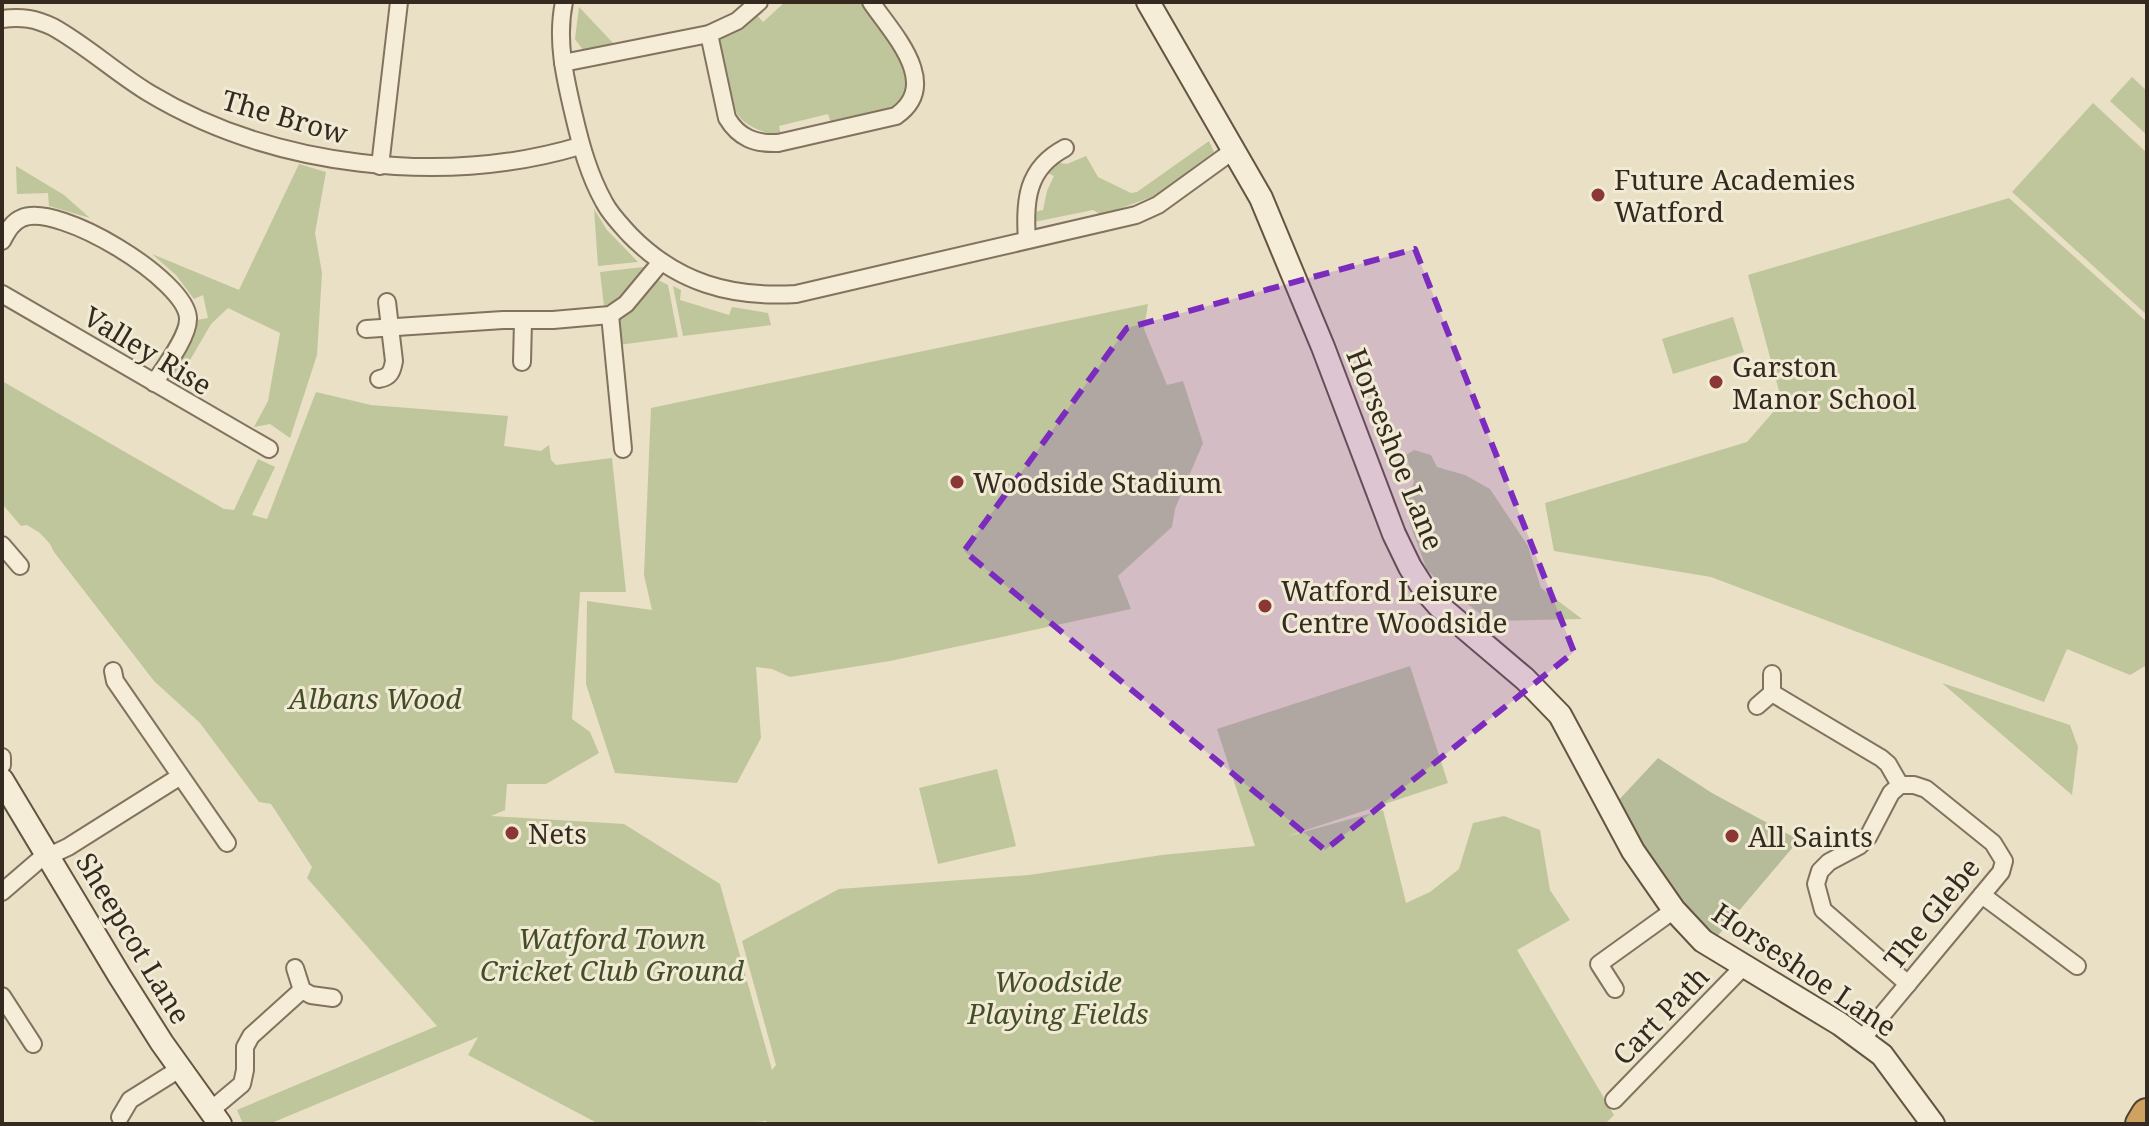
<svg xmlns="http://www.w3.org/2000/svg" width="2149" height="1126" font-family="'Noto Serif',serif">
<rect width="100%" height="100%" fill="#e9e0c6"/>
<g fill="#bfc69b">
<path d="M 785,2 L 863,2 L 905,59 L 912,87 L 897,109 L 831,123 L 828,114 L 779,126 L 781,135 C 766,134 744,127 736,112 C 727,95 721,62 718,43 L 723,35 L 755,13 L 763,22 Z"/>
<path d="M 579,7 L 614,44 L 583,50 L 575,39 Z"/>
<path d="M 2132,77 L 2147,91 L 2147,135 L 2110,101 Z"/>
<path d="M 2093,103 L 2147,153 L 2147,315 L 2012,192 Z"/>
<path d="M 1209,141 L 1214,152 L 1157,195 L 1102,215 L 1093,210 L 1034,222 L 1034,212 L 1043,210 L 1047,191 L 1054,176 L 1045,172 L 1053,162 L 1067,164 L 1086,156 L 1098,177 L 1131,193 L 1137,192 Z"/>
<path d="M 299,164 L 326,172 L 315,233 L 322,273 L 317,355 L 290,438 L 270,424 L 254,427 L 268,401 L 280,333 L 228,308 L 211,324 L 175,386 L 171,374 L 195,333 L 197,320 L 208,318 L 203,295 L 194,299 L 176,275 L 152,254 L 239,290 Z"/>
<path d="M 16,166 L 64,195 L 90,218 L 49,206 L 48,193 L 17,194 Z"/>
<path d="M 2009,198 L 2147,322 L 2147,665 L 2130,675 L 2067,649 L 2044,702 L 1711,577 L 1554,551 L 1545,503 L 1747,442 L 1782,402 L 1748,275 Z"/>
<path d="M 594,209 L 607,230 L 638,262 L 598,266 Z"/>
<path d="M 643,267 L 644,273 C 632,288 621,299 604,306 L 600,272 Z"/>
<path d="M 656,279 L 668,285 L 678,337 L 619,345 L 617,319 Z"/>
<path d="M 673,286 L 681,290 L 680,300 L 729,315 L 732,307 L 768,313 L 771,325 L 683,336 Z"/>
<path d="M 1148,304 L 1144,329 L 1167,385 L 1183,381 L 1203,443 L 1175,509 L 1172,527 L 1118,576 L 1131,609 L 890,661 L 790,677 L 772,669 L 756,667 L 761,738 L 737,783 L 615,773 L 586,684 L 587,601 L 652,610 L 644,575 L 651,408 Z"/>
<path d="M 1733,317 L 1744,352 L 1673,374 L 1662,339 Z"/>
<path d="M 2,381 L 224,509 L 234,510 L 258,459 L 275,467 L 252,515 L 267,519 L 316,392 L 371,405 L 508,416 L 504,446 L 541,451 L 549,445 L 551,460 L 556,465 L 612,458 L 626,592 L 580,592 L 572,719 L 590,732 L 599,753 L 546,784 L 507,784 L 505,810 L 491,816 L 624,824 L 720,884 L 772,1070 L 776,1065 L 742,941 L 839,889 L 1029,875 L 1162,855 L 1255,846 L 1217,729 L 1410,666 L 1448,783 L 1285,837 L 1383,810 L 1406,903 L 1430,892 L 1459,869 L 1473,823 L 1504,816 L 1540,830 L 1550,890 L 1570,920 L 1517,950 L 1614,1115 L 1605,1124 L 768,1124 L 766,1121 L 732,1124 L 599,1124 L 468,1055 L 478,1037 L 269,1124 L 243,1124 L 237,1110 L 437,1026 L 307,878 L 312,867 L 271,804 L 259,802 L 200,723 L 154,681 L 54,552 L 50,544 L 40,533 L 27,525 L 21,526 L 4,506 Z"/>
<path d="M 1414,450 L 1431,455 L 1437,467 L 1465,475 L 1490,489 L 1528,546 L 1541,588 L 1582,619 L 1490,621 L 1450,591 L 1427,570 L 1410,524 L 1407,505 L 1414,481 L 1406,455 Z"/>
<path d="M 1942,683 L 2070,725 L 2078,747 L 2072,795 Z"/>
<path d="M 997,769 L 1016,846 L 938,864 L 919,788 Z"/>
</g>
<path fill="#b6bc99" d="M 1658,758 L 1712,793 L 1799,840 L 1715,939 C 1675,898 1644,853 1616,803 Z"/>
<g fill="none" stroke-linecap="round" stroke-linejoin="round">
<defs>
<g id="street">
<path d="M 564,2 C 556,41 565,78 574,116 C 581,146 589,175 604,202 C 610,214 621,225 630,235 C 677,283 731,298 796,294 L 1136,215 L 1158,205 L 1234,150"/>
<path d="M 2,19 C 22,16 36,19 53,27 C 87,46 116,73 149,93 C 272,167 442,187 580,146"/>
<path d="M 709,34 L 727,118 C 739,138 755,144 778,143 L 896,116 C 942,84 893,34 871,2"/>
<path d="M 563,63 L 709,34 L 737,21 L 759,2"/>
<path d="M 380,166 L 399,2"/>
<path d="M 1027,240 C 1024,200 1027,168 1065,148"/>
<path d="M 2,241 C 7,232 12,222 22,218 C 59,202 186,280 188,318 C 189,336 165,367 154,383"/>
<path d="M 2,294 L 269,449"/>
<path d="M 610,315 L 623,449"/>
<path d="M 366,329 L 503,320 L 553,320 L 610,315 L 626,304 L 661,262"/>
<path d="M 522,362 L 523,321"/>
<path d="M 379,379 C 390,377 392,372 394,361 L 387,302"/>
<path d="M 2,545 L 20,566"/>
<path d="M 113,671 L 115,681 L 227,843"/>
<path d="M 1772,674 L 1772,693 L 1881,758 L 1888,764 L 1900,785 L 1914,785 L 1926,789 L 1993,843 L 2004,861 L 2001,872 L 1862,1039"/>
<path d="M 1757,706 L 1772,693"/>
<path d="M 2,757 L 2,765"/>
<path d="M 1900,785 L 1891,793 L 1868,837 L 1859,846 L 1829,862 L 1820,871 L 1816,884 L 1823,910 L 1908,984"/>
<path d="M 2,892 L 38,861 L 68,847 L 179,777"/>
<path d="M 1982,895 L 2077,966"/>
<path d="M 295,968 L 302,990 L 311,995 L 333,998"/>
<path d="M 1615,989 L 1599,964 L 1674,910"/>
<path d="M 2,996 L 33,1044"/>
<path d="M 1614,1100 L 1743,967"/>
<path d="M 211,1110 L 242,1084 L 245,1070 L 245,1047 L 251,1036 L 302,990"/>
<path d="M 120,1117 L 130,1100 L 181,1068"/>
</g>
<g id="secondary">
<path d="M 1148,2 L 1261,198 L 1323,347 L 1394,534 L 1410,567 L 1424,589 L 1439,606 L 1525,679 L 1560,715 L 1633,851 L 1674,910 L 1703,941 L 1840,1024 L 1882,1055 L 1933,1124"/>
<path d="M 2,780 L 119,975 L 162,1043 L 220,1124"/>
</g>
<path id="highway" d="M 2141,1124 L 2147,1114"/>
</defs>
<use href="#street" stroke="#82725e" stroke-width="20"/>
<use href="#secondary" stroke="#645441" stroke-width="26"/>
<use href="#highway" stroke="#504131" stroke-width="34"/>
<use href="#street" stroke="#f5edd8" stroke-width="16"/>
<use href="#secondary" stroke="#f5edd8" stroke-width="22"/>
<use href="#highway" stroke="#cea260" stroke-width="30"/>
</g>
<path fill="#7b2cbf" fill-opacity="0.2" stroke="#7b2cbf" stroke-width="6" stroke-dasharray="16 10" stroke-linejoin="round" d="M 1415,249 L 1574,652 L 1325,850 L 964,551 L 1127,328 Z"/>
<g fill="#8a3735" stroke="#f1ead4" stroke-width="3">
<circle cx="1598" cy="195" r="8"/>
<circle cx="1716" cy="382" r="8"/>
<circle cx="957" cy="482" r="8"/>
<circle cx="1265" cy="606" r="8"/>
<circle cx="512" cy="833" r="8"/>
<circle cx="1732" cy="836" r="8"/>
</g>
<g text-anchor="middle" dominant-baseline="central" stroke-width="6" stroke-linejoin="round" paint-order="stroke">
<g font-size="28" fill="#342a20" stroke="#f1ead4">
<text transform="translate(285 116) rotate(16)">The Brow</text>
<text transform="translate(148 350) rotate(31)">Valley Rise</text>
<text transform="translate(1396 449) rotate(68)">Horseshoe Lane</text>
<text transform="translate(1931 913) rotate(-51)">The Glebe</text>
<text transform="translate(134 938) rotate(59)">Sheepcot Lane</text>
<text transform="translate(1805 969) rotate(34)">Horseshoe Lane</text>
<text transform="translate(1660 1015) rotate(-46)">Cart Path</text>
</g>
<g font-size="28" fill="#342a20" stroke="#f1ead4" text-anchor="start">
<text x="1614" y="179">Future Academies<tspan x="1614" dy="32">Watford</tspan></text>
<text x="1732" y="366">Garston<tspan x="1732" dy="32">Manor School</tspan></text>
<text x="973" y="482">Woodside Stadium</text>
<text x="1281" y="590">Watford Leisure<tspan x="1281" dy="32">Centre Woodside</tspan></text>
<text x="528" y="833">Nets</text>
<text x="1748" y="836">All Saints</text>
</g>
<g font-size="28" font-style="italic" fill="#434e29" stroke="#f1ead4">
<text x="375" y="698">Albans Wood</text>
<text x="612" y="938">Watford Town<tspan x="612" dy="32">Cricket Club Ground</tspan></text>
<text x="1058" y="981">Woodside<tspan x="1058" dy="32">Playing Fields</tspan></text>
</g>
</g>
<rect width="2149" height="1126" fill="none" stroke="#342a20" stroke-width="8"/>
</svg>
